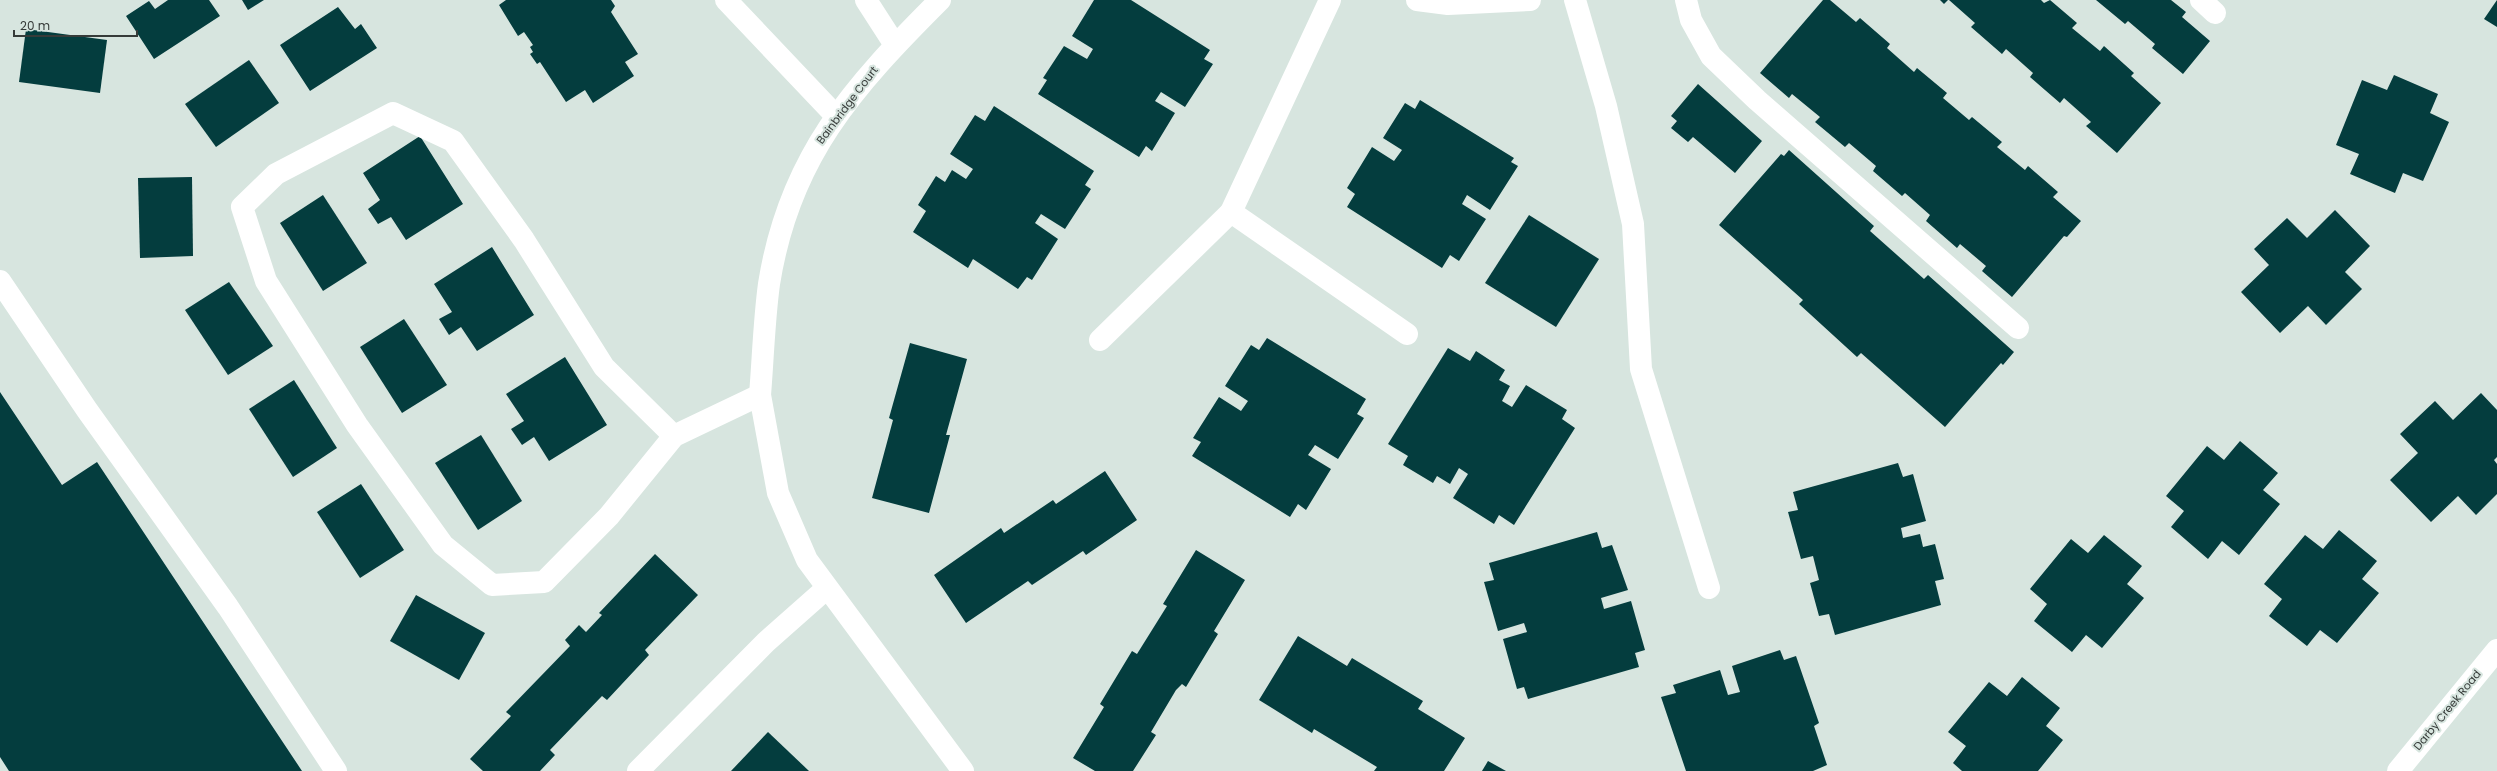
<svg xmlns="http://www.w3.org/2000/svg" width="2497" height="771" font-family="Poppins,sans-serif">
<rect width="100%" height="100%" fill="#d7e5df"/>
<g fill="#043d3e">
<path d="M 168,0 L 209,0 L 220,16 L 154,59 L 126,16 L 149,1 L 155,9 Z"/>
<path d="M 242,0 L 264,0 L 248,10 Z"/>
<path d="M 506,0 L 611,0 L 615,6 L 611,12 L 638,54 L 625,62 L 634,76 L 593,103 L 585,90 L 566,102 L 540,62 L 537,64 L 530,54 L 533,52 L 530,47 L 533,45 L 524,32 L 518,36 L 499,5 Z"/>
<path d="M 1094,0 L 1131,0 L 1210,50 L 1204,59 L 1213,64 L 1185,107 L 1161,92 L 1155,101 L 1175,113 L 1152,151 L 1146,146 L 1139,157 L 1038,94 L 1047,80 L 1043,78 L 1064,46 L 1087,59 L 1093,49 L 1072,36 Z"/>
<path d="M 1823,0 L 1830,0 L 1856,22 L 1860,18 L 1890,44 L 1887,48 L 1914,72 L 1917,68 L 1947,93 L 1943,98 L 1969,120 L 1972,117 L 2002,142 L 1997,147 L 2025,170 L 2028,166 L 2058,192 L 2053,197 L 2081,221 L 2067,237 L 2064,236 L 2012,297 L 1982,271 L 1986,266 L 1960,244 L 1957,248 L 1926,221 L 1930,215 L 1905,193 L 1902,196 L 1873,171 L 1876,166 L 1849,143 L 1845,147 L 1815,122 L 1820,117 L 1792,94 L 1789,98 L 1760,73 Z"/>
<path d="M 1940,0 L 1948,0 L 1944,4 Z"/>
<path d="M 1949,0 L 2041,0 L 2044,3 L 2050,0 L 2077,23 L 2072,28 L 2100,51 L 2104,46 L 2134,73 L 2131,76 L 2161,103 L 2117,153 L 2086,126 L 2091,122 L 2064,98 L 2060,103 L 2030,77 L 2033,73 L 2006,49 L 2002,54 L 1971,27 L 1975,23 Z"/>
<path d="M 2096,0 L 2171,0 L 2186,12 L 2182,17 L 2210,41 L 2183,74 L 2152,48 L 2155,44 L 2128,21 L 2125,24 Z"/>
<path d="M 2497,0 L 2497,27 L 2484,19 Z"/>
<path d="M 338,7 L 355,29 L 361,24 L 377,48 L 310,91 L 280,45 Z"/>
<path d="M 26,29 L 107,40 L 100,93 L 19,82 Z"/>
<path d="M 249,60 L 279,103 L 216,147 L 185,104 Z"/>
<path d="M 2394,75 L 2438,94 L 2430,113 L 2449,122 L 2423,181 L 2403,173 L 2395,193 L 2350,174 L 2359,154 L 2336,145 L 2362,80 L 2387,90 Z"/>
<path d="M 1698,84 L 1762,141 L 1735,173 L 1693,137 L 1688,142 L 1671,128 L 1677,121 L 1671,116 Z"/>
<path d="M 1420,100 L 1514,158 L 1511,162 L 1518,166 L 1490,210 L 1467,195 L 1462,204 L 1486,219 L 1459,261 L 1450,255 L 1442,268 L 1347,207 L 1355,194 L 1347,188 L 1372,147 L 1394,161 L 1402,150 L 1383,138 L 1405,103 L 1415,109 Z"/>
<path d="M 994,106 L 1094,171 L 1085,185 L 1091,189 L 1065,229 L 1041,214 L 1035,223 L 1058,239 L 1032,280 L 1027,277 L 1018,289 L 973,259 L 968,268 L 913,232 L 926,211 L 918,205 L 936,176 L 945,182 L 952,170 L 966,179 L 973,169 L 950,154 L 975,115 L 985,121 Z"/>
<path d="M 420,136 L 463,204 L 406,240 L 391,217 L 378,224 L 368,209 L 380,200 L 363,173 Z"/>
<path d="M 1789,150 L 1874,226 L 1870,231 L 1924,279 L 1928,275 L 2014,352 L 2003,365 L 2001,363 L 1945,427 L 1861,353 L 1857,357 L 1799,304 L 1803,300 L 1719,225 L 1781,154 L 1784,156 Z"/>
<path d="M 192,177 L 193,256 L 140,258 L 138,178 Z"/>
<path d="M 323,195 L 367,263 L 323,291 L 280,223 Z"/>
<path d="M 2335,210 L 2370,246 L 2345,272 L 2362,289 L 2326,325 L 2308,306 L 2280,333 L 2241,292 L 2269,265 L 2254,249 L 2287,218 L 2307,238 Z"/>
<path d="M 1529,215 L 1599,259 L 1556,327 L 1485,283 Z"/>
<path d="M 492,247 L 534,315 L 477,351 L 461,327 L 449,335 L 439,319 L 452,312 L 434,284 Z"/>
<path d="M 229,282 L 273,346 L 228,375 L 185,310 Z"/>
<path d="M 404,319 L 447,385 L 402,413 L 360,347 Z"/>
<path d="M 1267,338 L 1366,399 L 1357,414 L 1364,418 L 1338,459 L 1315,445 L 1308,455 L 1331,469 L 1306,510 L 1298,504 L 1290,517 L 1192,456 L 1201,442 L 1193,438 L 1219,397 L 1241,411 L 1248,401 L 1225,386 L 1251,345 L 1259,350 Z"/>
<path d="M 910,343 L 967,359 L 946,435 L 950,435 L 929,513 L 872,498 L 893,420 L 889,418 Z"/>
<path d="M 1448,348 L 1470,361 L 1476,351 L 1505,370 L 1499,380 L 1510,386 L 1502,401 L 1512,407 L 1526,385 L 1567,410 L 1562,419 L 1575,428 L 1514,525 L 1499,515 L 1494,524 L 1453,498 L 1468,474 L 1459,468 L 1450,484 L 1437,476 L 1433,483 L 1403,465 L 1408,456 L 1388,444 Z"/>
<path d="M 565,357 L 607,425 L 549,461 L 534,437 L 522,445 L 511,429 L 524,421 L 506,394 Z"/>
<path d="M 294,380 L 337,448 L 293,477 L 249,409 Z"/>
<path d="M 0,392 L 62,485 L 97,462 L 302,771 L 9,771 L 0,757 Z"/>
<path d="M 2481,393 L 2497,410 L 2497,457 L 2494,460 L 2497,464 L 2497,494 L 2476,515 L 2458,496 L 2431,522 L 2390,480 L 2418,453 L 2400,434 L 2435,401 L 2453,420 Z"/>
<path d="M 481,435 L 522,501 L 478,530 L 435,463 Z"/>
<path d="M 2240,441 L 2278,473 L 2263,490 L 2280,504 L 2239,555 L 2222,541 L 2208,559 L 2171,527 L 2184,511 L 2166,496 L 2207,446 L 2224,460 Z"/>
<path d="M 1898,463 L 1903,477 L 1913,474 L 1926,521 L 1901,528 L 1903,538 L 1920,534 L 1923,547 L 1935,544 L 1944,579 L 1935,581 L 1941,605 L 1835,635 L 1829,614 L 1819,616 L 1810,583 L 1819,580 L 1813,556 L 1801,559 L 1788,512 L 1798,510 L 1793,492 Z"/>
<path d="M 1105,471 L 1137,520 L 1086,555 L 1083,551 L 1032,585 L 1028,581 L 966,623 L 934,575 L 1001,528 L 1004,533 L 1053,500 L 1056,504 Z"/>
<path d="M 361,484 L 404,550 L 360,578 L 317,512 Z"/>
<path d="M 2339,530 L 2377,561 L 2362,579 L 2379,593 L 2337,643 L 2320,630 L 2307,646 L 2269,616 L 2282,599 L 2264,584 L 2305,535 L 2323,549 Z"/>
<path d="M 1597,532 L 1602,548 L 1612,545 L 1628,590 L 1601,598 L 1604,609 L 1631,601 L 1645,650 L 1635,653 L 1639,667 L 1528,699 L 1524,687 L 1517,689 L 1503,639 L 1527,632 L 1524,623 L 1498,631 L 1484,582 L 1494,580 L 1489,563 Z"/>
<path d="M 2104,535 L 2142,566 L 2127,584 L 2144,598 L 2102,648 L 2086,635 L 2072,652 L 2034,621 L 2047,604 L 2030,589 L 2071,539 L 2088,553 Z"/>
<path d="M 1196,550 L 1245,580 L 1214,631 L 1218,634 L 1186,687 L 1182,684 L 1176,690 L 1151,732 L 1156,735 L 1133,771 L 1095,771 L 1073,758 L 1104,707 L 1100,704 L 1132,651 L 1137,654 L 1167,606 L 1163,604 Z"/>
<path d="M 655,554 L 698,595 L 645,650 L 649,655 L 607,700 L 602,696 L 550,750 L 555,755 L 540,771 L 483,771 L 470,759 L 511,716 L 506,712 L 570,646 L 565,640 L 579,625 L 586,632 L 602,615 L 599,613 Z"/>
<path d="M 416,595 L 485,633 L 459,680 L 390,641 Z"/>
<path d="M 1298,636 L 1347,666 L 1352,658 L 1423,701 L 1418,709 L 1465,738 L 1444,771 L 1374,771 L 1377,767 L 1314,729 L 1312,733 L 1259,700 Z"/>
<path d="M 1780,650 L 1784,660 L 1796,656 L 1819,723 L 1814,726 L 1827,765 L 1813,771 L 1686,771 L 1661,697 L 1676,693 L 1673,685 L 1720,670 L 1728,695 L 1740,692 L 1732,666 Z"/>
<path d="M 2022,677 L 2060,708 L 2046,726 L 2063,740 L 2038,771 L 1962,771 L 1953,763 L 1966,746 L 1948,732 L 1989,682 L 2007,696 Z"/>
<path d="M 768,732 L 809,771 L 731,771 Z"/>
<path d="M 1488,761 L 1506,771 L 1482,771 Z"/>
</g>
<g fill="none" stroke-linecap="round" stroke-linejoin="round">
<g stroke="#fff" stroke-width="22">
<path d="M 726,0 L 836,116"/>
<path d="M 866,0 L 895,45"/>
<path d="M 1330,0 L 1231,212 L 1407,334"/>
<path d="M 1575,0 L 1606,106 L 1633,224 L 1641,369 L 1709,588"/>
<path d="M 1686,0 L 1691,20 L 1711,56 L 1757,100 L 2018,328"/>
<path d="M 2201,0 L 2215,13"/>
<path d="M 0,281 L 87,410 L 228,607 L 336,771"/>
<path d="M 1100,340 L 1231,212"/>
<path d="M 674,436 L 604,367 L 524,240 L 453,141 L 393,113 L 276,174 L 242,207 L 266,281 L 357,425 L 443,545 L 492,585 L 544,582 L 609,516 L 674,436 L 760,395 L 778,493 L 807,560 L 963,771"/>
<path d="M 638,771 L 766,642 L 827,588"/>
</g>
<g stroke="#fff" stroke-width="22">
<path d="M 1417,0 L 1448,4 L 1530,0"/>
<path d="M 760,395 C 763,359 764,321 769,284 C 789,157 853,87 940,0"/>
<path d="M 2398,771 L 2497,650"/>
</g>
</g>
<g text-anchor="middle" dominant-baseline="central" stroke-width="4" stroke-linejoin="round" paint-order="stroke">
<g font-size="11" fill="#363b39" stroke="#d7e5df">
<text transform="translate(847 105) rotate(-53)">Bainbridge Court</text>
<text transform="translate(2447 710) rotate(-51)">Darby Creek Road</text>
</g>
</g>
<path d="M14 30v6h123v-6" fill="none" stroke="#363b39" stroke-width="2"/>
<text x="20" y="30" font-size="12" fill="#363b39" stroke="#d7e5df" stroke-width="3" paint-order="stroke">20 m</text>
</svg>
